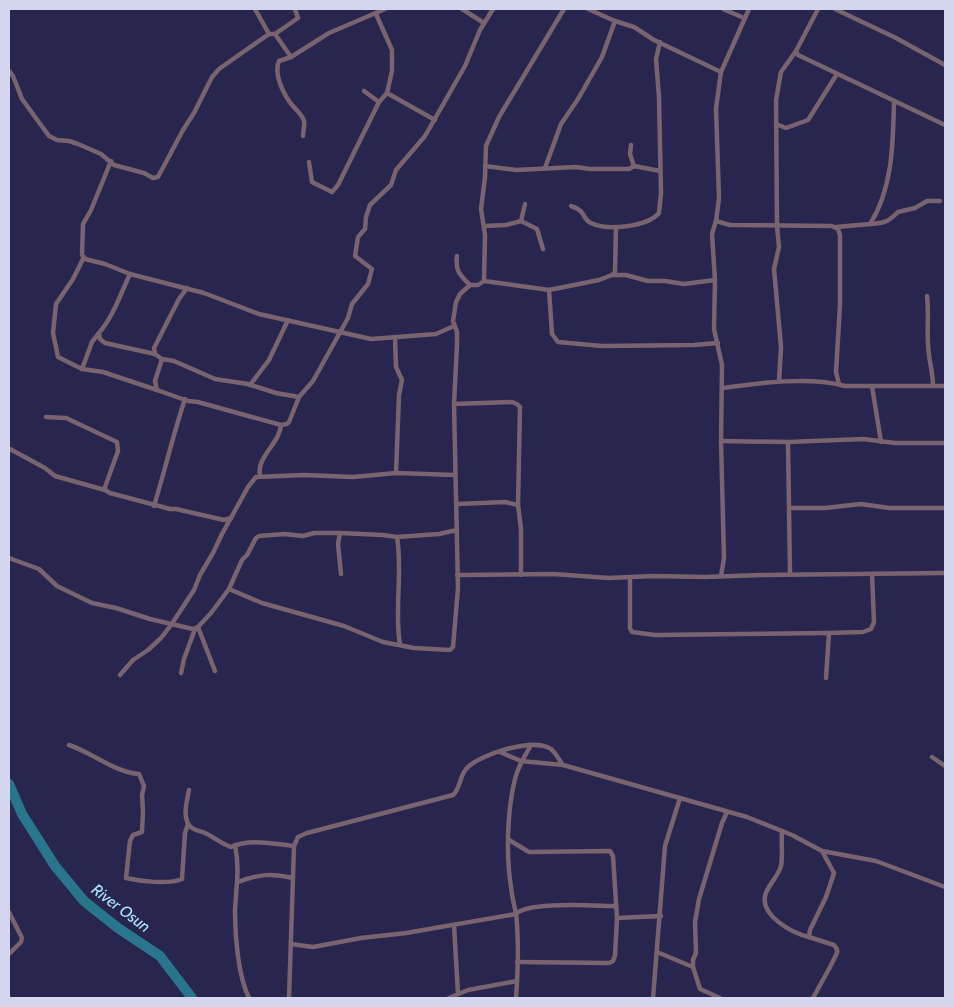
<svg xmlns="http://www.w3.org/2000/svg" width="954" height="1007" font-family="Cabin,sans-serif">
<rect width="100%" height="100%" fill="#28254e"/>
<g fill="none" stroke-linecap="round" stroke-linejoin="round">
<path stroke="#29758e" stroke-width="10" d="M 9,784 L 22,814 L 55,866 L 84,901 L 118,928 L 160,956 L 192,998"/>
<g stroke="#78636f" stroke-width="4.5">
<path d="M 255,9 L 269,34"/>
<path d="M 462,9 L 484,23"/>
<path d="M 588,9 L 615,21 L 634,27 L 654,40 L 721,72"/>
<path d="M 723,9 L 744,18"/>
<path d="M 818,9 L 796,51 L 798,55 L 945,125"/>
<path d="M 835,9 L 896,38 L 945,65"/>
<path d="M 275,34 L 298,18 L 295,9"/>
<path d="M 9,71 L 13,76 L 22,99 L 49,136 L 57,140 L 69,141 L 78,144 L 101,154 L 114,165 L 144,173 L 153,178 L 158,177 L 183,130 L 194,113 L 212,77 L 219,69 L 269,34 L 275,34 L 291,57"/>
<path d="M 364,91 L 379,102 L 387,93 L 392,71 L 392,50 L 376,14"/>
<path d="M 387,93 L 435,120"/>
<path d="M 776,124 L 786,128 L 808,120 L 837,74"/>
<path d="M 303,136 C 303,131 305,126 304,121 C 302,114 296,110 292,105 C 284,95 273,74 279,61 L 291,57 L 329,33 L 385,9"/>
<path d="M 631,145 L 630,154 L 634,166"/>
<path d="M 111,161 L 91,210 L 83,224 L 82,255 L 85,259 L 105,264 L 130,274 L 204,293 L 259,314 L 371,339 L 436,334 L 454,326"/>
<path d="M 309,162 L 312,182 L 332,192 L 338,185 L 379,102"/>
<path d="M 485,166 L 516,170 L 576,167 L 590,169 L 629,169 L 634,166 L 660,171"/>
<path d="M 545,168 L 561,124 L 578,99 L 602,57 L 615,21"/>
<path d="M 571,206 C 587,211 581,218 591,223 C 607,231 647,227 659,213 L 661,193 L 659,97 L 656,59 L 660,42"/>
<path d="M 521,221 L 525,204"/>
<path d="M 716,221 L 730,225 L 832,226 L 838,229 L 840,235 L 840,305 L 836,372 L 839,384"/>
<path d="M 870,224 C 885,223 888,222 898,212 L 915,208 L 927,201 L 940,201"/>
<path d="M 484,226 L 506,225 L 521,221 L 537,229 L 543,249"/>
<path d="M 836,227 L 870,224 C 893,188 893,142 894,101"/>
<path d="M 457,256 C 455,271 460,275 470,285"/>
<path d="M 84,257 L 73,279 L 56,304 L 53,333 L 58,357 L 82,369 L 103,372 L 157,390"/>
<path d="M 130,274 C 121,293 113,317 99,333 L 100,339 L 105,343 L 155,354"/>
<path d="M 612,275 L 626,275 L 648,281 L 665,281 L 684,284 L 715,280"/>
<path d="M 484,281 L 549,290 L 599,280 L 612,275 L 615,272 L 616,227"/>
<path d="M 187,288 L 179,299 L 154,348 L 155,354 L 162,359 L 174,361 L 215,379 L 248,384 L 276,393 L 299,397 L 313,381 L 348,318 L 352,304 L 368,284 L 372,269 L 355,256 L 358,237 L 365,229 L 366,217 L 370,205 L 391,185 L 396,170 L 425,136 L 465,66 L 480,30 L 493,9"/>
<path d="M 549,290 L 552,334 L 558,342 L 602,346 L 694,345 L 718,343"/>
<path d="M 927,296 C 929,312 927,327 928,343 C 928,358 933,371 933,386"/>
<path d="M 395,337 L 396,367 L 402,380 L 399,395 L 396,473"/>
<path d="M 162,359 L 155,381 L 157,390 L 188,401 L 198,402 L 281,425 L 287,424 L 289,422 L 299,397"/>
<path d="M 82,369 L 92,342 L 99,333"/>
<path d="M 779,382 L 781,347 L 774,269 L 779,247 L 777,226 L 776,100 L 781,72 L 796,51"/>
<path d="M 250,385 L 269,360 L 288,320"/>
<path d="M 872,386 L 881,442"/>
<path d="M 723,388 C 757,383 811,376 845,386 L 945,386"/>
<path d="M 454,404 L 512,402 L 517,404 L 520,407 L 518,505 L 521,529 L 521,575"/>
<path d="M 46,417 L 66,418 L 117,442 L 118,451 L 105,487 L 105,490 L 110,493 L 170,509 L 176,509 L 224,520 L 231,518"/>
<path d="M 721,441 L 788,442 L 863,439 L 895,443 L 945,443"/>
<path d="M 788,442 L 790,574"/>
<path d="M 10,449 L 45,468 L 55,476 L 105,490"/>
<path d="M 260,476 C 256,457 280,443 281,425"/>
<path d="M 457,504 L 505,502 L 518,505"/>
<path d="M 154,506 C 165,470 173,435 185,399"/>
<path d="M 789,508 L 825,508 L 861,504 L 889,508 L 945,508"/>
<path d="M 340,533 L 338,544 L 341,574"/>
<path d="M 397,537 C 403,572 394,609 400,645"/>
<path d="M 9,558 L 39,569 L 57,586 L 92,603 L 116,608 L 150,619 L 193,629 L 198,627 L 211,613 L 229,589 L 242,560 L 247,555 L 256,538 L 259,536 L 284,534 L 303,536 L 314,533 L 340,533 L 383,535 L 397,537 L 439,534 L 457,530"/>
<path d="M 457,575 L 553,574 L 609,578 L 652,576 L 705,577 L 761,575 L 945,573"/>
<path d="M 721,576 L 724,558 L 721,441 L 722,365 L 714,329 L 715,280 L 712,234 L 716,221 L 719,198 L 716,108 L 721,72 L 749,9"/>
<path d="M 630,577 L 630,628 L 632,632 L 655,635 L 829,633 L 863,632 L 871,629 L 874,622 L 872,574"/>
<path d="M 229,589 L 262,603 L 344,626 L 383,642 L 414,648 L 450,650 L 453,647 L 458,588 L 454,404 L 457,345 L 457,332 L 453,321 L 456,302 L 460,294 L 470,285 L 478,285 L 484,281 L 485,235 L 481,209 L 485,177 L 486,146 L 499,117 L 564,9"/>
<path d="M 198,627 L 215,671"/>
<path d="M 181,673 L 184,659 L 195,629"/>
<path d="M 120,675 L 133,660 L 148,650 L 161,638 L 171,625 L 194,590 L 200,575 L 213,553 L 222,534 L 248,487 L 256,477 L 304,475 L 353,477 L 396,473 L 455,475"/>
<path d="M 826,678 L 829,633"/>
<path d="M 69,745 C 93,753 114,772 139,774 L 144,786 L 142,795 L 143,811 L 142,832 L 133,835 L 130,841 L 126,878 C 139,881 169,885 182,879 L 185,833 L 188,824"/>
<path d="M 500,752 L 521,761 L 563,765"/>
<path d="M 932,757 L 945,766"/>
<path d="M 189,790 C 187,801 181,820 192,828 C 196,831 202,831 207,834 C 215,838 222,844 231,847 C 251,838 272,844 294,846"/>
<path d="M 782,831 C 781,842 783,855 781,866 C 778,877 767,886 765,896 C 761,916 792,933 809,937"/>
<path d="M 509,840 L 529,852 L 610,851 L 613,856 L 617,918"/>
<path d="M 235,845 C 240,868 236,888 235,911 C 235,936 238,976 249,998"/>
<path d="M 238,882 C 259,874 271,873 293,878"/>
<path d="M 9,912 L 22,938 L 21,942 L 9,954"/>
<path d="M 454,925 L 458,994"/>
<path d="M 291,944 L 313,947 L 361,938 L 406,933 L 516,914 C 528,901 596,906 616,906"/>
<path d="M 657,952 L 693,967 L 700,989 L 720,998"/>
<path d="M 517,962 L 609,963 L 613,961 L 615,956 L 617,918 L 661,916"/>
<path d="M 693,967 L 693,960 L 696,953 L 695,922 L 699,899 L 722,823 L 727,812"/>
<path d="M 289,998 L 294,846 L 298,837 L 307,833 L 453,795 C 461,788 459,776 467,768 C 480,754 534,737 551,749 C 556,753 559,760 563,765 L 747,817 L 792,835 L 822,851 L 876,861 L 945,887"/>
<path d="M 449,998 L 468,990 L 517,981"/>
<path d="M 516,998 C 518,971 519,941 516,913 C 514,905 512,896 511,887 C 506,855 507,811 515,779 C 518,766 525,756 531,745"/>
<path d="M 653,998 L 665,846 L 680,798"/>
<path d="M 813,998 L 830,967 L 837,953 L 837,949 L 834,945 L 809,937 L 810,930 L 826,897 L 834,873 L 822,851"/>
</g>
</g>
<g text-anchor="middle" dominant-baseline="central" stroke-width="4.5" stroke-linejoin="round" paint-order="stroke">
<g font-size="16" font-style="italic" fill="#a9e4fc" stroke="#28254e">
<text transform="translate(121 908) rotate(37)">River Osun</text>
</g>
</g>
<rect width="954" height="1007" fill="none" stroke="#d4d5ef" stroke-width="20"/>
</svg>
